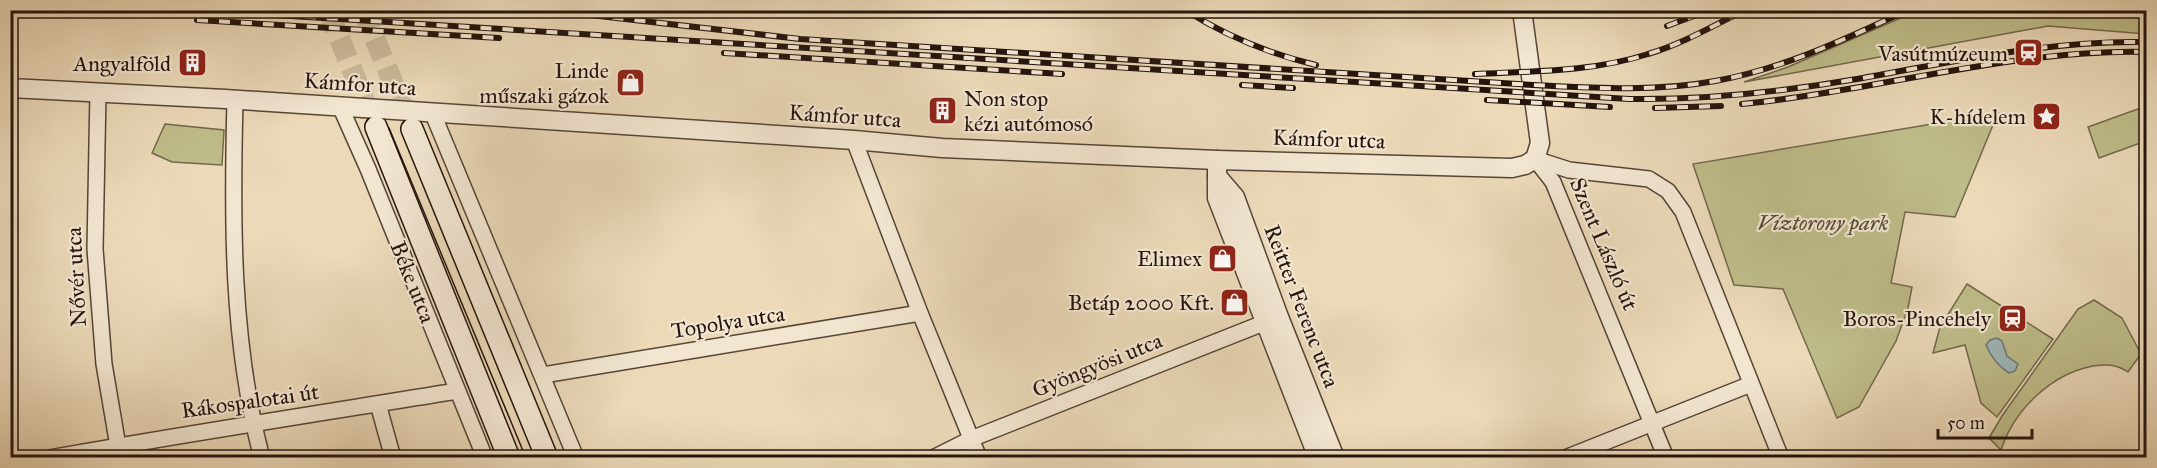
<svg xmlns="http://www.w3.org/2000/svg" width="2157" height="468" font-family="'IM FELL Great Primer',serif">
<rect width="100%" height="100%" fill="#ebd9b8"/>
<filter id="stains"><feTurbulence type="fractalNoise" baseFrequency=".00333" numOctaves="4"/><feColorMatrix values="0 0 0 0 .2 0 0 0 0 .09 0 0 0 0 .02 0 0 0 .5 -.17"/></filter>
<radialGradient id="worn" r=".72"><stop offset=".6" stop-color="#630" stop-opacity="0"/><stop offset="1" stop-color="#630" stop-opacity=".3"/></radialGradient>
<g fill="#bebd8a" stroke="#72684c" stroke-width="1.5">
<path d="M 1919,10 L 2146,11 L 2146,34 L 2048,26 L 1744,82 L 1788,67 Z"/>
<path d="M 2146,106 L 2146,141 L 2099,158 L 2088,127 Z"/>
<path d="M 1998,113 L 1955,217 L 1905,212 L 1891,283 L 1912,287 L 1908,308 L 1896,341 L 1859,407 L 1837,418 L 1783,289 L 1734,285 L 1693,164 Z"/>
<path d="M 165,124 L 224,130 L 222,165 L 172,162 L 152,153 Z"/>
<path d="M 1967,284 L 2053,339 L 1997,417 L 1981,403 L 1965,345 L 1933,353 L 1940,327 Z"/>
<path d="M 2094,300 L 2122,318 L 2141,354 L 2128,372 C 2116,364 2106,364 2093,366 C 2051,374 2014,410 2001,450 L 1989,438 L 2002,416 L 2078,309 Z"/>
</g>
<path fill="#9db7b9" stroke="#6d7675" stroke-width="1.5" d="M 1997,338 L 2002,341 L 2007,356 L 2018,364 L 2015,371 L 2009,373 C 1998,366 1991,357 1986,345 L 1990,340 Z"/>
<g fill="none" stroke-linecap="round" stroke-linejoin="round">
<g stroke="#cdbb9e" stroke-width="21" stroke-dasharray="21 10" stroke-linecap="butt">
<path d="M 328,10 L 374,124"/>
<path d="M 363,10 L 411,126"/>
</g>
<defs>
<g id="minor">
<path d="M 98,92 L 95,249 L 104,364 L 120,458"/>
<path d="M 235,100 C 232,218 231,342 262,458"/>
<path d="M 340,106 L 368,169 L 485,458"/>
<path d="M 433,114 L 576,458"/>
<path d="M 854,140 L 920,313 L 979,458"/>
<path d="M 1535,159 L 1569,170 L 1649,179 L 1668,191 L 1683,212 L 1781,458"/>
<path d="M 1535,159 L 1553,182 L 1666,458"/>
<path d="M 543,375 L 920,313"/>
<path d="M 378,404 L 393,458"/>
<path d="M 49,458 C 185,434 321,413 457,391"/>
<path d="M 933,458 L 971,439 L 1276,318"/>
<path d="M 1565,458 L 1751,384"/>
</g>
<g id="tertiary">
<path d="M 10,88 L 225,99 L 854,140 L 942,148 L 1217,160 L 1512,168 L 1525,165 L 1535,159 L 1540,143 L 1522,10"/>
<path d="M 1217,160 L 1217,198 L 1318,458"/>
<path d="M 1217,176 L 1235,197 L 1279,317 L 1335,458"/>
</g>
<g id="secondary">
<path d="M 376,127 L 509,458"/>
<path d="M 412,129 L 547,458"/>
</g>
</defs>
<use href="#minor" stroke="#564538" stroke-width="18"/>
<use href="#tertiary" stroke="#564538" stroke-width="21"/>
<use href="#secondary" stroke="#25140e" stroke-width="24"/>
<use href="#minor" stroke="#f2e6d1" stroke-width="15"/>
<use href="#tertiary" stroke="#f2e6d1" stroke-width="18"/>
<use href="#secondary" stroke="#f2e6d1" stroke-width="21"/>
<path stroke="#25140e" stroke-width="1.5" d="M 389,128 L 526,458"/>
<defs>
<g id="rail">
<path d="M 195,10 L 1629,99 C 1706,100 1781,92 1857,79 C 1953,62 2048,40 2146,42"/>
<path d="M 547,10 L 800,39 L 1533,85 C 1594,88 1655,92 1715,81 C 1783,69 1845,39 1908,10"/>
<path d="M 1185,10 C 1226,36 1270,54 1316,65"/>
<path d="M 197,20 L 499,38"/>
<path d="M 1667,26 L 1710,10"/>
<path d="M 724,53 L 1062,74"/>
<path d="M 1475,74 C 1534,71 1592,72 1648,54 C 1682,44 1713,26 1745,10"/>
<path d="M 1242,85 L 1293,88"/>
<path d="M 1487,100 L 1610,107"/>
<path d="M 1742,104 C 1877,91 2010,49 2146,52"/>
<path d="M 1655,108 L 1721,106"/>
</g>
</defs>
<use href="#rail" stroke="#25140e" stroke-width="6"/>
<use href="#rail" stroke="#f2e6d1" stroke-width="4" stroke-dasharray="11" stroke-linecap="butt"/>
</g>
<defs>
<symbol id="station-square" viewBox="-11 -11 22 22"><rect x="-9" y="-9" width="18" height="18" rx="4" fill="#8f2418" stroke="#f2e6d1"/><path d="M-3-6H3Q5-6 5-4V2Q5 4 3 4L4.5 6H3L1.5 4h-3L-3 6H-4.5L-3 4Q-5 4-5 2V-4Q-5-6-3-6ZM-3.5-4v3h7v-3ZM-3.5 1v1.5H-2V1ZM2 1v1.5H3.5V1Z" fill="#fff"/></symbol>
<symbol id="building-square" viewBox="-11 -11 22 22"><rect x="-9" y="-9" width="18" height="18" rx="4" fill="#8f2418" stroke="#f2e6d1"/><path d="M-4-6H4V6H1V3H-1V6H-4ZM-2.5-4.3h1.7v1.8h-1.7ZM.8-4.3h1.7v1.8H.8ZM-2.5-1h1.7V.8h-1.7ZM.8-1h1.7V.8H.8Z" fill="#fff"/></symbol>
<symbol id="shop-square" viewBox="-11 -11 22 22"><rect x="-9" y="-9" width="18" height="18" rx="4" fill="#8f2418" stroke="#f2e6d1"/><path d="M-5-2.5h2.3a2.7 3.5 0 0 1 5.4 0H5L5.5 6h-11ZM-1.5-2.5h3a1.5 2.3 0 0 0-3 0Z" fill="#fff"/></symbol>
<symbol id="sight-square" viewBox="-11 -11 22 22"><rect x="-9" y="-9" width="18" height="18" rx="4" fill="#8f2418" stroke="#f2e6d1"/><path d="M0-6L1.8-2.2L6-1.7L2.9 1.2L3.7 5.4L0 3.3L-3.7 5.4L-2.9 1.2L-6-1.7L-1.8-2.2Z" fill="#fff"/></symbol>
</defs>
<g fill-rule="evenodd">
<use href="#station-square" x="2012" y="36" width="33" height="33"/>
<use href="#building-square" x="176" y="46" width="33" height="33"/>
<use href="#shop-square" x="614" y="66" width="33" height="33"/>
<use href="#building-square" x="926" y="94" width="33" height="33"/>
<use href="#sight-square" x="2030" y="100" width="33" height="33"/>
<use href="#shop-square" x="1206" y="242" width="33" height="33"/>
<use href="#shop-square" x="1218" y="286" width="33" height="33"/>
<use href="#station-square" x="1996" y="302" width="33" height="33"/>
</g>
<g text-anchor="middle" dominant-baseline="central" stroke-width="4.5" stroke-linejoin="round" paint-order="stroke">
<g font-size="22" fill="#25140e" stroke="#f2e6d1" text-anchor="end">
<text x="2008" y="53">Vasútmúzeum</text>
<text x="171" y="63">Angyalföld</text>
<text x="609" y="70">Linde<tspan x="609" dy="25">műszaki gázok</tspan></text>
<text x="964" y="98" text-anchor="start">Non stop<tspan x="964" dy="25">kézi autómosó</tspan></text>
<text x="2026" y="116">K-hídelem</text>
<text x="1202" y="258">Elimex</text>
<text x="1214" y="302">Betáp 2000 Kft.</text>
<text x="1991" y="318">Boros-Pincehely</text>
</g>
<g font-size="22" fill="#25140e" stroke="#f2e6d1">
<text transform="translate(360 84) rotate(4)">Kámfor utca</text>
<text transform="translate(845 116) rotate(4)">Kámfor utca</text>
<text transform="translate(1329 139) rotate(2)">Kámfor utca</text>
<text transform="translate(1604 244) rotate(67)">Szent László út</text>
<text transform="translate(76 277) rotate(-93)">Nővér utca</text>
<text transform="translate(413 282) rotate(68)">Béke utca</text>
<text transform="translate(1302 306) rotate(69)">Reitter Ferenc utca</text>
<text transform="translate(728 322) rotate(-9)">Topolya utca</text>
<text transform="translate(1097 365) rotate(-22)">Gyöngyösi utca</text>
<text transform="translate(250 401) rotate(-8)">Rákospalotai út</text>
</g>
<g font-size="22" font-style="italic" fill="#534733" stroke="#f2e6d1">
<text x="1823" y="222">Víztorony park</text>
</g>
</g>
<rect width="2157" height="468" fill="none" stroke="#ebd9b8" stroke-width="36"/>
<rect x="12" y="12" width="2133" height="444" fill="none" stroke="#25140e" stroke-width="3"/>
<rect x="18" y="18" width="2121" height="432" fill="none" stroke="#25140e" stroke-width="1.5"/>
<path d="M1938 429v9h94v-9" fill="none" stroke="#25140e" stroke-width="3"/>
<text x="1947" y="429" font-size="18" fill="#25140e" stroke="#f2e6d1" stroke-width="4.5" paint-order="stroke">50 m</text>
<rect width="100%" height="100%" filter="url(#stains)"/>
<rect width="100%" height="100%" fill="url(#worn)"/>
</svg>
